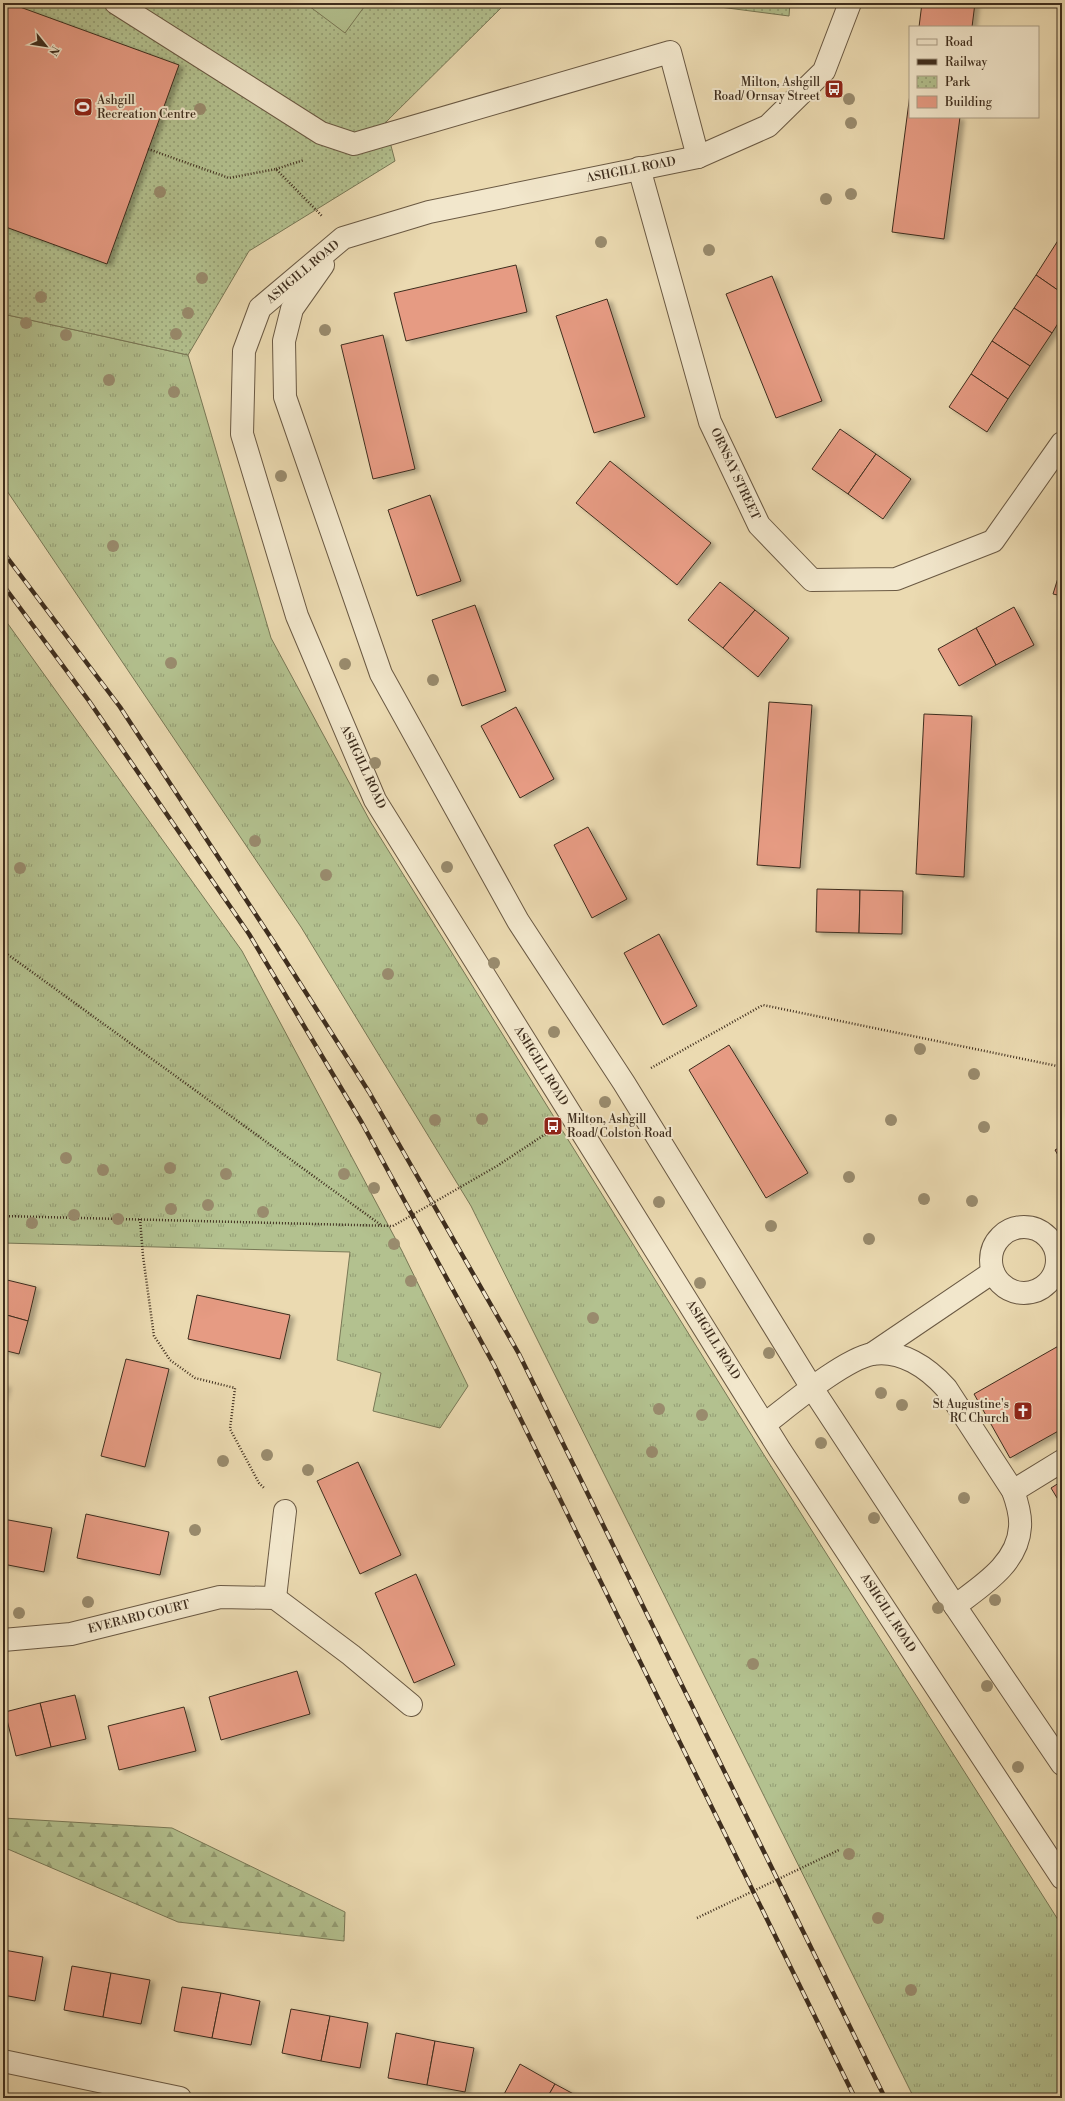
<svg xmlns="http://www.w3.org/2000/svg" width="1065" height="2101" font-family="'Libre Bodoni',serif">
<defs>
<pattern id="grass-tufts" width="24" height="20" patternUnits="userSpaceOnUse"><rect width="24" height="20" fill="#b3c18f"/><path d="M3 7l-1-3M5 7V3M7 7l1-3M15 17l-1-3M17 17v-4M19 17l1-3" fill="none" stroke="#939d74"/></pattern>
<pattern id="forest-firs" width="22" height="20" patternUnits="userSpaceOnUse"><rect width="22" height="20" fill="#b3c18f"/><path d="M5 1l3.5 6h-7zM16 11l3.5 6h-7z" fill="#939d74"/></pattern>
<pattern id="park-dots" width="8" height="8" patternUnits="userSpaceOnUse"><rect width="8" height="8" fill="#b3c18f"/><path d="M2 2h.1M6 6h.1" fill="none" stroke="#939d74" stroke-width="1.8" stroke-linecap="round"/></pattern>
<filter id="shadow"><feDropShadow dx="4.5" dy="2.5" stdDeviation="2" flood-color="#0004"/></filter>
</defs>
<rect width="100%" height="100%" fill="#ebdab1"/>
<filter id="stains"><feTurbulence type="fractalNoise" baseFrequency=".005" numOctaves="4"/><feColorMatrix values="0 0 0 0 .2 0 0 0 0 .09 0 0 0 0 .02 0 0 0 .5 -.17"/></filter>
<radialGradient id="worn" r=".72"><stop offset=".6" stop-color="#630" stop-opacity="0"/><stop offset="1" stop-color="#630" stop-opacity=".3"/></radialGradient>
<g fill="url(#grass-tufts)" stroke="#797856">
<path d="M 3,314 L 188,355 L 271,638 L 370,821 L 764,1455 L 1062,1926 L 1062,2098 L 914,2098 L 471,1206 L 301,927 L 3,485 Z"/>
<path d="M 3,617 L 242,951 L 402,1251 L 468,1386 L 440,1428 L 373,1411 L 381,1373 L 337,1360 L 350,1252 L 3,1243 Z"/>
</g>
<path fill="url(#forest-firs)" stroke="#797856" d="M 3,1818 L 172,1828 L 345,1912 L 344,1941 L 178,1922 L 3,1847 Z"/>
<g fill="url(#park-dots)" stroke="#797856">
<path d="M 3,3 L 506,3 L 385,123 L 395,161 L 249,251 L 188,355 L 3,314 Z"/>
<path d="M 689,3 L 790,3 L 789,16 Z"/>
</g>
<path fill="#b3c18f" stroke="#797856" d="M 305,3 L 367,3 L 345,33 Z"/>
<g fill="#e69b83" stroke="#3f2e1e" filter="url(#shadow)">
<path d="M 3,3 L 9,3 L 179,65 L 107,264 L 3,226 Z"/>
<path d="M 922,3 L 975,3 L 972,27 L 919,27 Z"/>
<path d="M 910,94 L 910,117 L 960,117 L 944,239 L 892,232 Z"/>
<path d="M 1062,235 L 1062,246 L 1057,242 Z"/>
<path d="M 1057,242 L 1062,246 L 1062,293 L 1036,275 Z"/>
<path d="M 516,265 L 527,312 L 406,341 L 394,293 Z"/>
<path d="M 1036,275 L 1062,293 L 1062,317 L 1052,333 L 1014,308 Z"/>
<path d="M 772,276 L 822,401 L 776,418 L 726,294 Z"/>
<path d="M 607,299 L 645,417 L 594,433 L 556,316 Z"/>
<path d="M 1014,308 L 1052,333 L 1030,366 L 992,341 Z"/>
<path d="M 383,335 L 415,469 L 373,479 L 341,345 Z"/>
<path d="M 992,341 L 1030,366 L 1008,399 L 971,374 Z"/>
<path d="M 971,374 L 1008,399 L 987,432 L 949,407 Z"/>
<path d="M 840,429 L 876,454 L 848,494 L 812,469 Z"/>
<path d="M 876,454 L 911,479 L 883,519 L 848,494 Z"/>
<path d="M 610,461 L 711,543 L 677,585 L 576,503 Z"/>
<path d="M 430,495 L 461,581 L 417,596 L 388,510 Z"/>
<path d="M 1062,565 L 1062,596 L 1053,594 Z"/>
<path d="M 720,582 L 755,610 L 723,648 L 688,620 Z"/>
<path d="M 475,605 L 506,691 L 462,706 L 432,620 Z"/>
<path d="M 1014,607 L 1034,645 L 996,665 L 976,628 Z"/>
<path d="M 755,610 L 789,638 L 758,677 L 723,648 Z"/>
<path d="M 976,628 L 996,665 L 959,686 L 938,649 Z"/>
<path d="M 769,702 L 812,705 L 800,868 L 757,865 Z"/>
<path d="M 516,707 L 554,779 L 520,798 L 481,726 Z"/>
<path d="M 924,714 L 972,716 L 964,877 L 916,874 Z"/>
<path d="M 588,827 L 627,899 L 592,918 L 554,845 Z"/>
<path d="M 817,889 L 860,890 L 859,933 L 816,932 Z"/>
<path d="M 860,890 L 903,891 L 902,934 L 859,933 Z"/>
<path d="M 659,934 L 697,1006 L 663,1025 L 624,953 Z"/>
<path d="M 729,1045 L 808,1173 L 766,1198 L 689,1070 Z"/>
<path d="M 1062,1146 L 1062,1162 L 1055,1150 Z"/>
<path d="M 3,1279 L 36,1287 L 28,1321 L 3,1314 Z"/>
<path d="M 197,1295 L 290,1315 L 280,1359 L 188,1339 Z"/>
<path d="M 3,1314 L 28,1321 L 19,1354 L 3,1350 Z"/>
<path d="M 1062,1344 L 1062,1429 L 1010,1458 L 974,1394 Z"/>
<path d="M 126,1359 L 169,1369 L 145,1467 L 101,1456 Z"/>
<path d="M 3,1384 L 6,1385 L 3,1398 Z"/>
<path d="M 358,1462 L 401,1555 L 360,1574 L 317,1481 Z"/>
<path d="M 1062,1481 L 1062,1506 L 1051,1488 Z"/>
<path d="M 86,1514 L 169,1532 L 160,1575 L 77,1558 Z"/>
<path d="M 3,1519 L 52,1528 L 44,1572 L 3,1564 Z"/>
<path d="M 416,1574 L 455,1665 L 414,1683 L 375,1593 Z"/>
<path d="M 297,1671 L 310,1714 L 221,1740 L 209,1697 Z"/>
<path d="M 75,1695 L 86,1739 L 51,1747 L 40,1703 Z"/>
<path d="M 40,1703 L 51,1747 L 16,1756 L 5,1712 Z"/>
<path d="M 184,1707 L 196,1751 L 119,1770 L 108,1726 Z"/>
<path d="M 4,1950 L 43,1957 L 35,2001 L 3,1995 Z"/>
<path d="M 72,1966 L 111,1973 L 103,2017 L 64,2010 Z"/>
<path d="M 111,1973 L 150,1980 L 141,2024 L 103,2017 Z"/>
<path d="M 182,1987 L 221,1993 L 212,2038 L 174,2031 Z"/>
<path d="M 221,1993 L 260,2001 L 251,2045 L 212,2038 Z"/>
<path d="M 291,2009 L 330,2016 L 321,2061 L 282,2053 Z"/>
<path d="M 330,2016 L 368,2023 L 360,2068 L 321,2061 Z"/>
<path d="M 396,2033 L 435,2041 L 427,2085 L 388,2078 Z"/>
<path d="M 435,2041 L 474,2048 L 465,2092 L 427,2085 Z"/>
<path d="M 520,2064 L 555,2084 L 547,2098 L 502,2098 Z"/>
<path d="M 555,2084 L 581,2098 L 547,2098 Z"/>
</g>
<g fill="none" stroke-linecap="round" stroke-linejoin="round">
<defs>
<g id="minor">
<path d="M 116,3 L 321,133 L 354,144 L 670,52 L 698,157"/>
<path d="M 850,3 L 824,71 L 768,126 L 698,157 L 429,212 L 343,238 L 260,308 L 244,351 L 242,434 L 297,616 L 375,800 L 780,1450 L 1062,1878"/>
<path d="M 639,168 L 710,422 L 759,525 L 812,580 L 896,579 L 993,541 L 1062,443"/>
<path d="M 323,265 L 292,309 L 284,341 L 285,397 L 381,674 L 518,921 L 624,1083 L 812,1388 L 955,1606 L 1062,1764"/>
<circle cx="1024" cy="1260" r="33"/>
<path d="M 872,1354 L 993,1272"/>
<path d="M 765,1424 C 790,1405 843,1360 872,1354 C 901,1349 928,1368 946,1388 L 1013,1491 C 1017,1502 1021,1515 1020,1527 C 1018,1564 981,1586 955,1606"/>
<path d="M 1013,1491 L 1062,1461"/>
<path d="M 275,1598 L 285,1511"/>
<path d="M 3,1640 L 71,1634 L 220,1597 L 275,1598 L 351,1655 L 411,1705"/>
<path d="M 3,2061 L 180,2098"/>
</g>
</defs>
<use href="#minor" stroke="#6a5943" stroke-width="24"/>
<g stroke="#3f2e1e" stroke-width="2.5" stroke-dasharray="1 2" stroke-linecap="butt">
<path d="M 148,149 L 229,178 L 276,169 L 322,216"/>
<path d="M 276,169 L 304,160"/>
<path d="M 3,951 L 381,1225"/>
<path d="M 651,1068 L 763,1005 L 1062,1067"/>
<path d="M 497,1166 L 547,1133"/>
<path d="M 3,1216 L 393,1226"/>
<path d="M 140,1219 L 143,1256 L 154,1336 L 170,1360 L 195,1378 L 235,1388 L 230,1429 L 259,1483 L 265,1489"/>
</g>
<use href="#minor" stroke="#f2e7cc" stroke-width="22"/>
<defs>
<g id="rail">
<path d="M 3,552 L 120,707 L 275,944 L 369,1092 L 519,1354 L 885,2098"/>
<path d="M 3,585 L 89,701 L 249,934 L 362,1123 L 494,1365 L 855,2098"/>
</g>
</defs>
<use href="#rail" stroke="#3f2e1e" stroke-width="4.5"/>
<use href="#rail" stroke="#f2e7cc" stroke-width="3" stroke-dasharray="9" stroke-linecap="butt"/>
<g stroke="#3f2e1e" stroke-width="2.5" stroke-dasharray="1 2" stroke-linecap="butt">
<path d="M 393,1226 L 497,1166"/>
<path d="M 697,1918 L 839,1850"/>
</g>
</g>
<g fill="#998b6d">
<circle cx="849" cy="99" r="6"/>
<circle cx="200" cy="109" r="6"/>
<circle cx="851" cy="123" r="6"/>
<circle cx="160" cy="192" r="6"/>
<circle cx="851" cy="194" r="6"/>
<circle cx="826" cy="199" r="6"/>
<circle cx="601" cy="242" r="6"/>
<circle cx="709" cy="250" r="6"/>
<circle cx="202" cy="278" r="6"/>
<circle cx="41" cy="297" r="6"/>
<circle cx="188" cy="313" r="6"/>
<circle cx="26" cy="323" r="6"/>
<circle cx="325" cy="330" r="6"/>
<circle cx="176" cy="334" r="6"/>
<circle cx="66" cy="335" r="6"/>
<circle cx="109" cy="380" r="6"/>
<circle cx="174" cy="392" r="6"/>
<circle cx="281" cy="476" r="6"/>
<circle cx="113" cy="546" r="6"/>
<circle cx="171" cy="663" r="6"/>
<circle cx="345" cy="664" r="6"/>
<circle cx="433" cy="680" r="6"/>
<circle cx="375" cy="763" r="6"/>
<circle cx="255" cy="841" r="6"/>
<circle cx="447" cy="867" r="6"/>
<circle cx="20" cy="868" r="6"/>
<circle cx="326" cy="875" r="6"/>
<circle cx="494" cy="963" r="6"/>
<circle cx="388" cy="974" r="6"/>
<circle cx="554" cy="1032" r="6"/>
<circle cx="920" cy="1049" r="6"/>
<circle cx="974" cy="1074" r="6"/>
<circle cx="605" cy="1102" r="6"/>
<circle cx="482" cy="1119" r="6"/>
<circle cx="435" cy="1120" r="6"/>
<circle cx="891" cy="1120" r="6"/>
<circle cx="984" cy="1127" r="6"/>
<circle cx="66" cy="1158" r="6"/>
<circle cx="170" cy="1168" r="6"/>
<circle cx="103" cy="1170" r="6"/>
<circle cx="226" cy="1174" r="6"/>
<circle cx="344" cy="1174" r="6"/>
<circle cx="849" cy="1177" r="6"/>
<circle cx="374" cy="1188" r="6"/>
<circle cx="924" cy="1199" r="6"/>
<circle cx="972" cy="1201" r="6"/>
<circle cx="659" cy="1202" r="6"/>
<circle cx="208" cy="1205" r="6"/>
<circle cx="171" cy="1209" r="6"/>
<circle cx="263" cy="1212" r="6"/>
<circle cx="74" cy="1215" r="6"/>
<circle cx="118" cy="1219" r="6"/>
<circle cx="32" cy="1223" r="6"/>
<circle cx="771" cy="1226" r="6"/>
<circle cx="869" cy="1239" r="6"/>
<circle cx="394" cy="1244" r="6"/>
<circle cx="411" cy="1281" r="6"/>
<circle cx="700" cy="1283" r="6"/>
<circle cx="593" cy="1318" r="6"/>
<circle cx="769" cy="1353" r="6"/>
<circle cx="881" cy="1393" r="6"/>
<circle cx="902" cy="1405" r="6"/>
<circle cx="659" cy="1409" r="6"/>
<circle cx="702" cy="1415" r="6"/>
<circle cx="821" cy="1443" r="6"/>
<circle cx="652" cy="1452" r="6"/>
<circle cx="267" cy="1455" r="6"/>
<circle cx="223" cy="1461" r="6"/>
<circle cx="308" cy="1470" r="6"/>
<circle cx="964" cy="1498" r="6"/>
<circle cx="874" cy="1518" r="6"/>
<circle cx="195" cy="1530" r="6"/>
<circle cx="995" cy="1600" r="6"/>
<circle cx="88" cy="1602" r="6"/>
<circle cx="938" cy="1608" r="6"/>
<circle cx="19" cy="1613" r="6"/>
<circle cx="753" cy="1664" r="6"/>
<circle cx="987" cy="1686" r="6"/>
<circle cx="1018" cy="1767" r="6"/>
<circle cx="849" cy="1854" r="6"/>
<circle cx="878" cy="1918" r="6"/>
<circle cx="911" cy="1990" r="6"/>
</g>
<defs>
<symbol id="bus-square" viewBox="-11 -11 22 22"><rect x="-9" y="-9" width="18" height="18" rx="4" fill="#8f2418" stroke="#f2e7cc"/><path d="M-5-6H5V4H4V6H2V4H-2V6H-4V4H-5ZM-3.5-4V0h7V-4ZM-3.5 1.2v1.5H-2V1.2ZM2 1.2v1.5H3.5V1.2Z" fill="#fff"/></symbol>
<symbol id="stadium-square" viewBox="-11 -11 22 22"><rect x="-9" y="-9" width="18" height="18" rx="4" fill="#8f2418" stroke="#f2e7cc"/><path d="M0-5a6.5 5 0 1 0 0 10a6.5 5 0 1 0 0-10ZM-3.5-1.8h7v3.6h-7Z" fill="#fff"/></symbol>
<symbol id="church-square" viewBox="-11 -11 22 22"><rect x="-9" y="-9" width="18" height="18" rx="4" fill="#8f2418" stroke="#f2e7cc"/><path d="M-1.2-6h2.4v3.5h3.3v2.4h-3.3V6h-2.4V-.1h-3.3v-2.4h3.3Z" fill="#fff"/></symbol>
</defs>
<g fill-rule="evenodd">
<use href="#bus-square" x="823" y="78" width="22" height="22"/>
<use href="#stadium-square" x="72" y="96" width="22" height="22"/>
<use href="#bus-square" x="542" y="1115" width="22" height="22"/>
<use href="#church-square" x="1012" y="1400" width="22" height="22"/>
</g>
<g text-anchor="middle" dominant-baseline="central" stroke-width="4" stroke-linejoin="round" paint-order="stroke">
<g font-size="12" fill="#3f2e1e" stroke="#f2e7cc" text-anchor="end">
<text x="820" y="82">Milton, Ashgill<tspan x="820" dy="14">Road/ Ornsay Street</tspan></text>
<text x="97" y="100" text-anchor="start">Ashgill<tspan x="97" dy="14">Recreation Centre</tspan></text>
<text x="567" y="1119" text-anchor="start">Milton, Ashgill<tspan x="567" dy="14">Road/ Colston Road</tspan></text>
<text x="1009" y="1404">St Augustine's<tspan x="1009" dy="14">RC Church</tspan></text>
</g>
<g font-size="12" fill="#3f2e1e" stroke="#f2e7cc">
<text transform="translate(631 170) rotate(-11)">ASHGILL ROAD</text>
<text transform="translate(303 272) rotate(-40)">ASHGILL ROAD</text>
<text transform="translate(735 474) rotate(65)">ORNSAY STREET</text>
<text transform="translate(363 767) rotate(65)">ASHGILL ROAD</text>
<text transform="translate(541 1066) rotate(58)">ASHGILL ROAD</text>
<text transform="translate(713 1340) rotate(58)">ASHGILL ROAD</text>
<text transform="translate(888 1613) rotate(57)">ASHGILL ROAD</text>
<text transform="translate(139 1617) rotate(-14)">EVERARD COURT</text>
</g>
</g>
<rect width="1065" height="2101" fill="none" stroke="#ebdab1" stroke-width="16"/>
<rect x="4" y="4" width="1057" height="2093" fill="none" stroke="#3f2e1e" stroke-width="2"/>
<rect x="8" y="8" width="1049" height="2085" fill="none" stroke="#3f2e1e"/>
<rect x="909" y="26" width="130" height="92" fill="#f2e7cc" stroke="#aa9d86"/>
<rect x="917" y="39" width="20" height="6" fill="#f2e7cc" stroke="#aa9d86"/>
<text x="945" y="46" font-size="12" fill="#3f2e1e">Road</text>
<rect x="917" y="59" width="20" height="6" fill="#3f2e1e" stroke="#aa9d86"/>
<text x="945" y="66" font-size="12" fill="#3f2e1e">Railway</text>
<rect x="917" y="76" width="20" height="12" fill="url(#park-dots)" stroke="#aa9d86"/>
<text x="945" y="86" font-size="12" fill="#3f2e1e">Park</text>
<rect x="917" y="96" width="20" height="12" fill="#e69b83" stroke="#aa9d86"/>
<text x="945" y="106" font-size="12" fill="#3f2e1e">Building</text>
<g transform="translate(46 46) rotate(120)" stroke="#f2e7cc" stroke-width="3" paint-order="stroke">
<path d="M0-3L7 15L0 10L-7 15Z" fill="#3f2e1e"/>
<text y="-6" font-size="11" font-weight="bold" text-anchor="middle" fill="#3f2e1e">N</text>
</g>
<rect width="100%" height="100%" filter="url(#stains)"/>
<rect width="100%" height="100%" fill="url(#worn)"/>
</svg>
